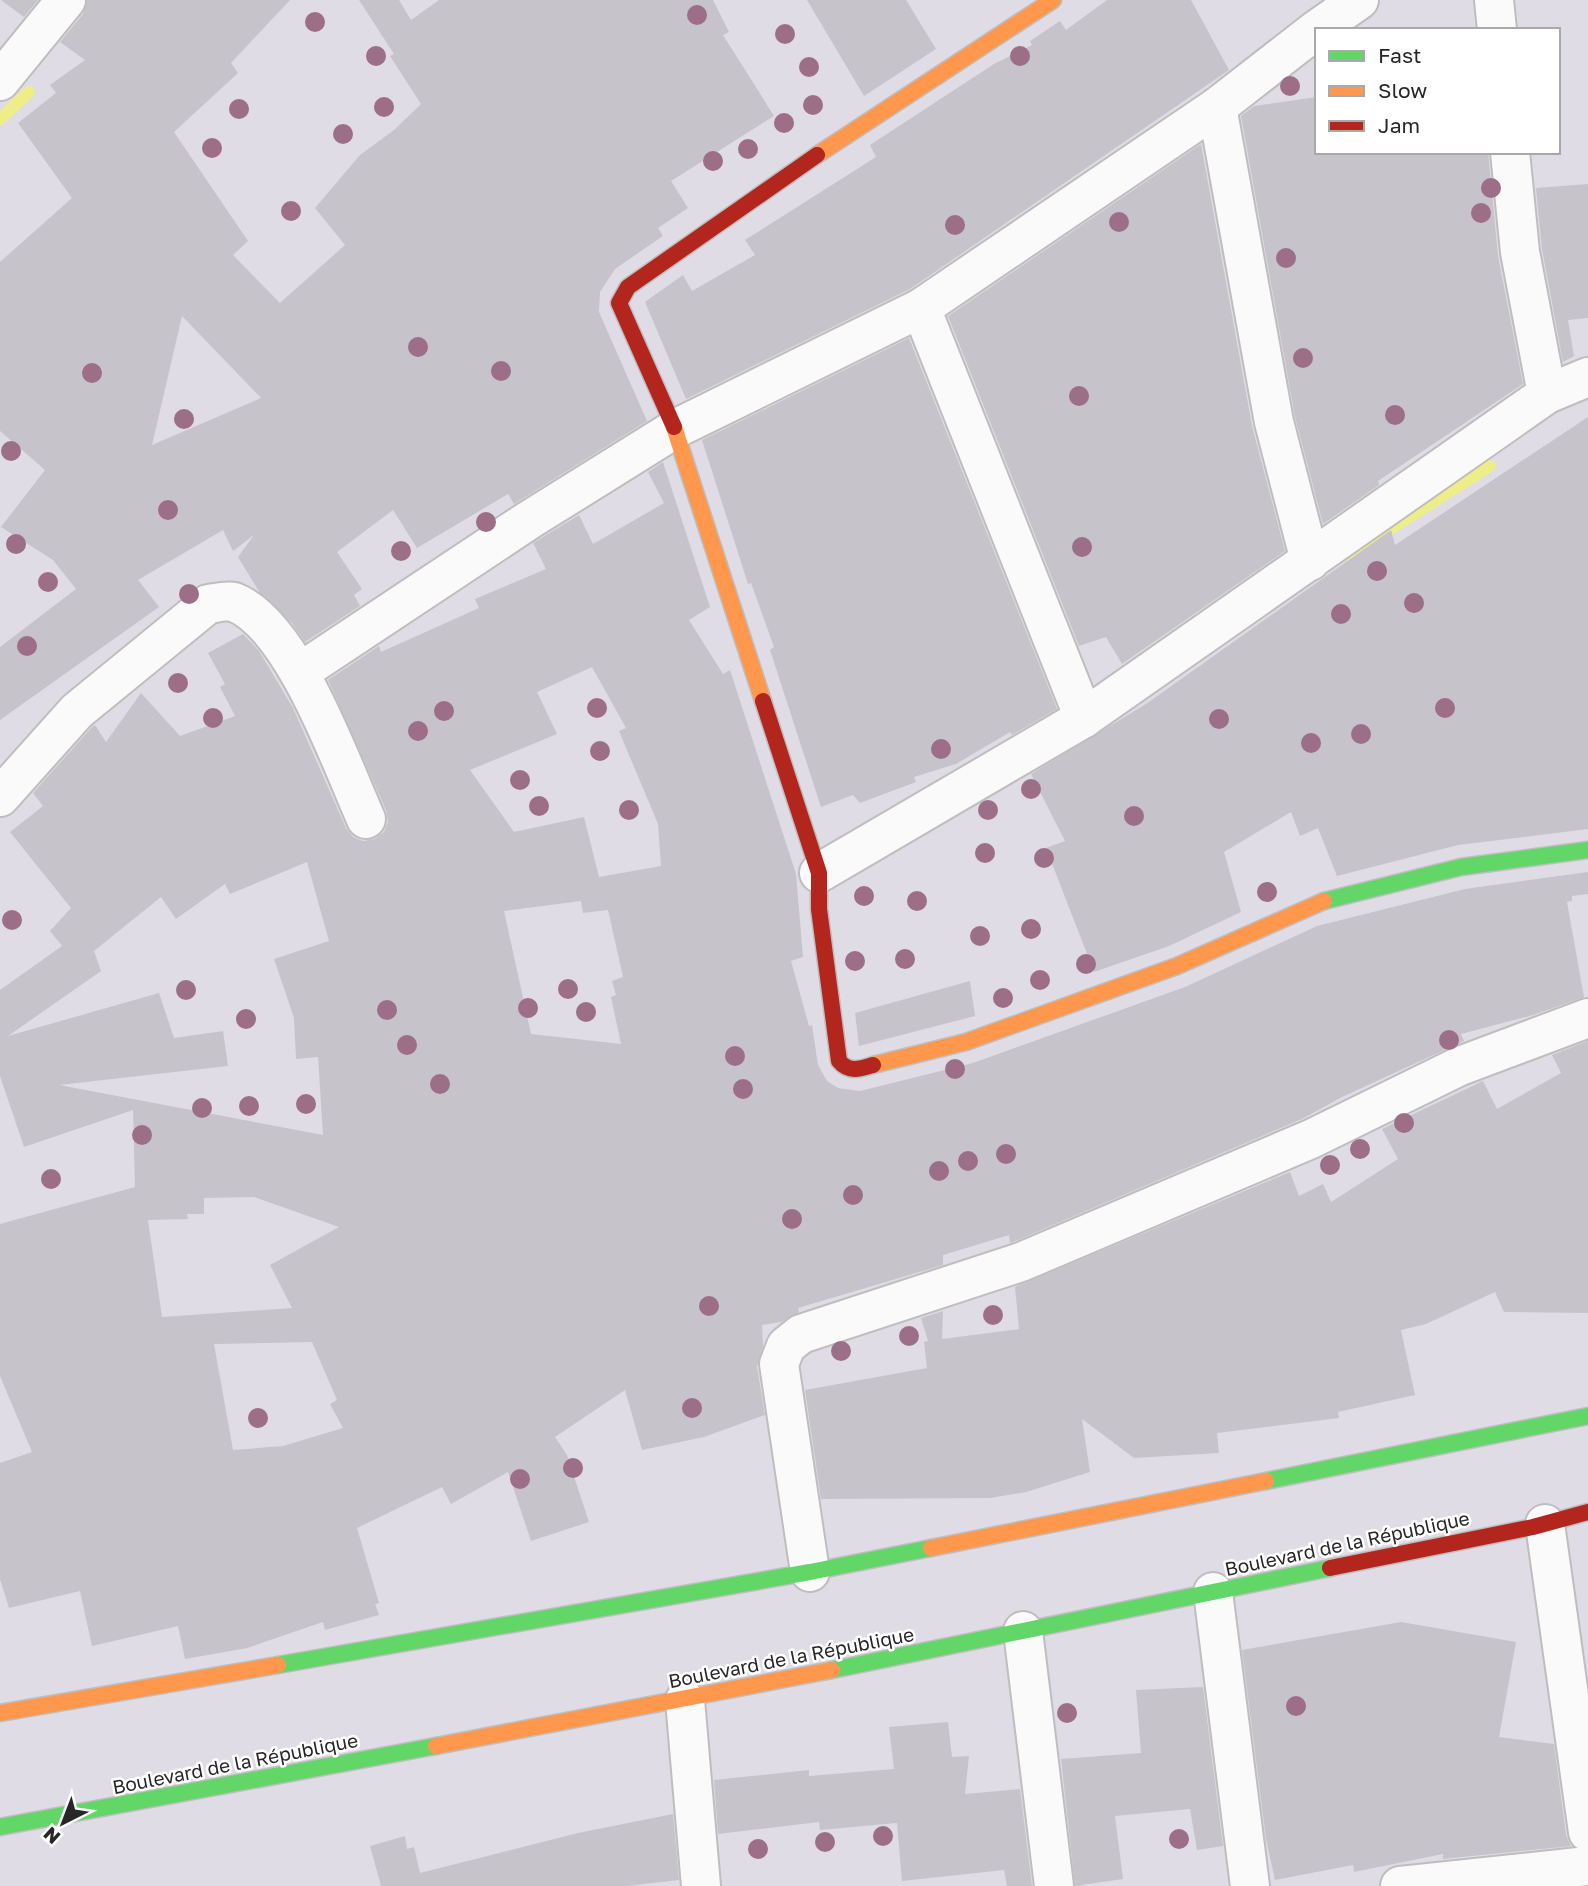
<svg xmlns="http://www.w3.org/2000/svg" width="1588" height="1886" font-family="'Golos Text',sans-serif">
<rect width="100%" height="100%" fill="#dfdce6"/>
<g fill="none" stroke-linecap="round" stroke-linejoin="round">
<g stroke="#eeee89" stroke-width="12">
<path d="M 0,119 L 29,92"/>
<path d="M 1349,555 L 1490,466"/>
</g>
</g>
<g fill="#c6c3cb" fill-rule="evenodd">
<path d="M 1,0 L 38,0 L 24,17 Z"/>
<path d="M 87,0 L 290,0 L 231,63 L 238,73 L 174,132 L 248,241 L 233,255 L 280,303 L 345,245 L 315,208 L 360,155 L 394,130 L 421,104 L 390,56 L 394,54 L 359,0 L 399,0 L 411,20 L 439,0 L 713,0 L 729,32 L 723,35 L 774,116 L 671,181 L 688,208 L 658,228 L 663,236 L 615,269 L 600,292 L 599,312 L 647,421 L 514,504 L 508,494 L 417,548 L 393,510 L 337,552 L 362,589 L 354,595 L 360,606 L 305,642 L 292,623 L 260,593 L 238,557 L 254,535 L 233,551 L 223,530 L 138,580 L 159,607 L 0,720 L 0,647 L 76,589 L 53,560 L 1,527 L 45,470 L 0,431 L 0,262 L 72,198 L 18,123 L 56,93 L 50,85 L 85,60 L 60,42 L 83,14 ZM 182,316 L 261,398 L 152,445 Z"/>
<path d="M 807,0 L 906,0 L 936,49 L 864,96 Z"/>
<path d="M 1107,0 L 1191,0 L 1229,70 L 910,289 L 686,399 L 645,302 L 683,275 L 692,291 L 755,255 L 745,240 L 876,157 L 870,145 L 994,64 L 1032,45 L 1030,41 L 1060,21 L 1066,30 Z"/>
<path d="M 1317,97 L 1317,152 L 1488,152 L 1498,256 L 1523,384 L 1378,481 L 1379,485 L 1323,524 L 1295,417 L 1241,116 L 1254,106 Z"/>
<path d="M 1201,144 L 1252,426 L 1285,551 L 1122,664 L 1106,637 L 1079,646 L 948,316 Z"/>
<path d="M 1588,184 L 1588,318 L 1568,320 L 1574,356 L 1563,362 L 1542,249 L 1536,188 Z"/>
<path d="M 909,338 L 1057,709 L 1012,735 L 1010,732 L 956,764 L 914,777 L 916,782 L 860,803 L 853,795 L 821,807 L 770,650 L 774,647 L 751,583 L 748,584 L 702,440 Z"/>
<path d="M 1588,417 L 1588,829 L 1458,845 L 1337,876 L 1318,828 L 1300,836 L 1291,812 L 1224,852 L 1241,912 L 1169,946 L 1094,972 L 1046,848 L 1065,841 L 1031,774 L 1146,704 L 1391,530 L 1395,545 Z"/>
<path d="M 663,462 L 710,607 L 689,620 L 723,674 L 730,670 L 796,874 L 803,957 L 791,961 L 809,1026 L 812,1025 L 818,1065 L 827,1081 L 838,1088 L 860,1091 L 973,1063 L 1185,987 L 1317,926 L 1465,889 L 1588,872 L 1588,894 L 1572,896 L 1572,901 L 1567,902 L 1584,997 L 1533,1015 L 1461,1034 L 1464,1041 L 1342,1097 L 1302,1119 L 1013,1242 L 1010,1243 L 1009,1235 L 943,1255 L 943,1265 L 798,1308 L 799,1312 L 781,1322 L 762,1325 L 763,1346 L 757,1367 L 765,1415 L 704,1437 L 642,1450 L 625,1390 L 555,1437 L 567,1455 L 589,1522 L 531,1541 L 508,1472 L 451,1504 L 442,1487 L 357,1528 L 379,1603 L 375,1604 L 379,1615 L 325,1630 L 323,1622 L 247,1648 L 185,1659 L 178,1626 L 92,1646 L 80,1591 L 9,1608 L 0,1579 L 0,1463 L 32,1452 L 0,1376 L 0,1224 L 135,1187 L 133,1110 L 24,1147 L 0,1076 L 0,990 L 62,946 L 50,931 L 71,908 L 10,832 L 43,806 L 33,793 L 92,727 L 95,725 L 106,742 L 141,693 L 180,736 L 235,716 L 220,687 L 225,684 L 208,653 L 243,634 L 259,651 L 293,708 L 346,828 L 353,837 L 363,841 L 375,839 L 384,832 L 388,822 L 386,810 L 328,680 L 379,646 L 381,652 L 479,608 L 475,599 L 546,569 L 533,543 L 579,515 L 593,544 L 664,503 L 648,472 ZM 592,667 L 626,728 L 619,731 L 658,824 L 661,866 L 599,877 L 584,817 L 514,832 L 470,770 L 557,734 L 537,692 ZM 307,862 L 329,941 L 274,959 L 294,1018 L 296,1059 L 318,1057 L 323,1135 L 59,1085 L 228,1066 L 223,1031 L 174,1038 L 159,993 L 8,1036 L 101,971 L 94,951 L 161,897 L 176,919 L 225,884 L 230,894 ZM 581,901 L 583,913 L 608,910 L 623,977 L 612,981 L 616,995 L 611,997 L 621,1044 L 531,1034 L 504,911 ZM 254,1197 L 339,1227 L 270,1265 L 292,1308 L 162,1317 L 148,1220 L 188,1219 L 187,1214 L 204,1214 L 204,1198 ZM 312,1342 L 337,1400 L 330,1404 L 343,1428 L 283,1446 L 233,1450 L 214,1344 Z"/>
<path d="M 970,981 L 975,1016 L 859,1046 L 855,1013 Z"/>
<path d="M 1588,1041 L 1588,1313 L 1504,1312 L 1495,1292 L 1426,1324 L 1401,1330 L 1415,1395 L 1338,1412 L 1339,1418 L 1217,1433 L 1219,1453 L 1134,1458 L 1082,1419 L 1090,1472 L 1026,1492 L 990,1498 L 821,1499 L 805,1390 L 927,1368 L 924,1342 L 928,1341 L 921,1318 L 943,1311 L 942,1339 L 1019,1329 L 1015,1287 L 1290,1172 L 1299,1196 L 1323,1184 L 1331,1202 L 1398,1159 L 1382,1129 L 1483,1081 L 1497,1109 L 1561,1073 L 1552,1055 Z"/>
<path d="M 1401,1622 L 1516,1642 L 1499,1737 L 1554,1744 L 1566,1835 L 1571,1846 L 1443,1859 L 1443,1854 L 1354,1872 L 1353,1865 L 1275,1880 L 1266,1839 L 1242,1650 Z"/>
<path d="M 1203,1687 L 1223,1846 L 1197,1850 L 1190,1809 L 1115,1816 L 1123,1879 L 1075,1886 L 1061,1759 L 1141,1753 L 1136,1690 Z"/>
<path d="M 948,1722 L 952,1757 L 969,1756 L 965,1794 L 1020,1789 L 1032,1886 L 1007,1886 L 1004,1870 L 902,1881 L 897,1823 L 820,1830 L 819,1822 L 718,1834 L 714,1780 L 809,1770 L 809,1776 L 894,1769 L 889,1727 Z"/>
<path d="M 673,1814 L 679,1880 L 627,1886 L 381,1886 L 370,1846 L 405,1836 L 407,1849 L 414,1847 L 420,1873 L 578,1833 Z"/>
</g>
<g fill="none" stroke-linecap="round" stroke-linejoin="round">
<defs>
<g id="street">
<path d="M 1494,0 L 1497,30"/>
<path d="M 0,81 L 66,0"/>
<path d="M 1217,107 L 1274,422 L 1310,561"/>
<path d="M 1510,152 L 1520,252 L 1547,394"/>
<path d="M 921,308 L 1084,718"/>
<path d="M 300,672 L 529,520 L 675,429 L 921,308 L 1217,107 L 1316,30 L 1359,0"/>
<path d="M 0,797 L 77,711 L 208,604 C 216,603 227,600 234,602 C 293,625 341,763 366,819"/>
<path d="M 819,873 L 1084,718 L 1547,394 L 1588,377"/>
<path d="M 1545,1524 L 1588,1832"/>
<path d="M 810,1572 L 779,1364 L 786,1346 L 801,1334 L 1021,1262 L 1311,1139 L 1460,1066 L 1588,1018"/>
<path d="M 1213,1592 L 1250,1886"/>
<path d="M 1023,1631 L 1054,1886"/>
<path d="M 685,1700 L 701,1886"/>
<path d="M 1400,1886 L 1588,1866"/>
</g>
<g id="fast">
<path d="M 1324,901 L 1461,867 L 1588,850"/>
<path d="M 1266,1481 L 1588,1416"/>
<path d="M 278,1665 L 810,1572 L 931,1548"/>
<path d="M 832,1670 L 1330,1568"/>
<path d="M 0,1827 L 436,1746"/>
</g>
<g id="slow">
<path d="M 817,155 L 1053,0"/>
<path d="M 674,427 L 763,701"/>
<path d="M 873,1065 L 966,1042 L 1177,966 L 1324,901"/>
<path d="M 931,1548 L 1266,1481"/>
<path d="M 0,1713 L 278,1665"/>
<path d="M 436,1746 L 832,1670"/>
</g>
<g id="jam">
<path d="M 674,427 L 619,303 L 628,287 L 817,155"/>
<path d="M 763,701 L 819,873 L 819,909 L 839,1061 C 849,1073 860,1069 873,1065"/>
<path d="M 1330,1568 L 1533,1527 L 1588,1512"/>
</g>
</defs>
<use href="#street" stroke="#bebebf" stroke-width="42"/>
<use href="#fast" stroke="#bebebf" stroke-width="19"/>
<use href="#slow" stroke="#bebebf" stroke-width="19"/>
<use href="#jam" stroke="#bebebf" stroke-width="19"/>
<use href="#street" stroke="#fafafb" stroke-width="38"/>
<use href="#fast" stroke="#63d668" stroke-width="16"/>
<use href="#slow" stroke="#ff974d" stroke-width="16"/>
<use href="#jam" stroke="#b3261e" stroke-width="16"/>
</g>
<g fill="#9d6e88">
<circle cx="697" cy="15" r="10"/>
<circle cx="315" cy="22" r="10"/>
<circle cx="785" cy="34" r="10"/>
<circle cx="376" cy="56" r="10"/>
<circle cx="1020" cy="56" r="10"/>
<circle cx="809" cy="67" r="10"/>
<circle cx="1290" cy="86" r="10"/>
<circle cx="813" cy="105" r="10"/>
<circle cx="384" cy="107" r="10"/>
<circle cx="239" cy="109" r="10"/>
<circle cx="784" cy="123" r="10"/>
<circle cx="343" cy="134" r="10"/>
<circle cx="212" cy="148" r="10"/>
<circle cx="748" cy="149" r="10"/>
<circle cx="713" cy="161" r="10"/>
<circle cx="1491" cy="188" r="10"/>
<circle cx="291" cy="211" r="10"/>
<circle cx="1481" cy="213" r="10"/>
<circle cx="1119" cy="222" r="10"/>
<circle cx="955" cy="225" r="10"/>
<circle cx="1286" cy="258" r="10"/>
<circle cx="418" cy="347" r="10"/>
<circle cx="1303" cy="358" r="10"/>
<circle cx="501" cy="371" r="10"/>
<circle cx="92" cy="373" r="10"/>
<circle cx="1079" cy="396" r="10"/>
<circle cx="1395" cy="415" r="10"/>
<circle cx="184" cy="419" r="10"/>
<circle cx="11" cy="451" r="10"/>
<circle cx="168" cy="510" r="10"/>
<circle cx="486" cy="522" r="10"/>
<circle cx="16" cy="544" r="10"/>
<circle cx="1082" cy="547" r="10"/>
<circle cx="401" cy="551" r="10"/>
<circle cx="1377" cy="571" r="10"/>
<circle cx="48" cy="582" r="10"/>
<circle cx="189" cy="594" r="10"/>
<circle cx="1414" cy="603" r="10"/>
<circle cx="1341" cy="614" r="10"/>
<circle cx="27" cy="646" r="10"/>
<circle cx="178" cy="683" r="10"/>
<circle cx="597" cy="708" r="10"/>
<circle cx="1445" cy="708" r="10"/>
<circle cx="444" cy="711" r="10"/>
<circle cx="213" cy="718" r="10"/>
<circle cx="1219" cy="719" r="10"/>
<circle cx="418" cy="731" r="10"/>
<circle cx="1361" cy="734" r="10"/>
<circle cx="1311" cy="743" r="10"/>
<circle cx="941" cy="749" r="10"/>
<circle cx="600" cy="751" r="10"/>
<circle cx="520" cy="780" r="10"/>
<circle cx="1031" cy="789" r="10"/>
<circle cx="539" cy="806" r="10"/>
<circle cx="629" cy="810" r="10"/>
<circle cx="988" cy="810" r="10"/>
<circle cx="1134" cy="816" r="10"/>
<circle cx="985" cy="853" r="10"/>
<circle cx="1044" cy="858" r="10"/>
<circle cx="1267" cy="892" r="10"/>
<circle cx="864" cy="896" r="10"/>
<circle cx="917" cy="901" r="10"/>
<circle cx="12" cy="920" r="10"/>
<circle cx="1031" cy="929" r="10"/>
<circle cx="980" cy="936" r="10"/>
<circle cx="905" cy="959" r="10"/>
<circle cx="855" cy="961" r="10"/>
<circle cx="1086" cy="964" r="10"/>
<circle cx="1040" cy="980" r="10"/>
<circle cx="568" cy="989" r="10"/>
<circle cx="186" cy="990" r="10"/>
<circle cx="1003" cy="998" r="10"/>
<circle cx="528" cy="1008" r="10"/>
<circle cx="387" cy="1010" r="10"/>
<circle cx="586" cy="1012" r="10"/>
<circle cx="246" cy="1019" r="10"/>
<circle cx="1449" cy="1040" r="10"/>
<circle cx="407" cy="1045" r="10"/>
<circle cx="735" cy="1056" r="10"/>
<circle cx="955" cy="1069" r="10"/>
<circle cx="440" cy="1084" r="10"/>
<circle cx="743" cy="1089" r="10"/>
<circle cx="306" cy="1104" r="10"/>
<circle cx="249" cy="1106" r="10"/>
<circle cx="202" cy="1108" r="10"/>
<circle cx="1404" cy="1123" r="10"/>
<circle cx="142" cy="1135" r="10"/>
<circle cx="1360" cy="1149" r="10"/>
<circle cx="1006" cy="1154" r="10"/>
<circle cx="968" cy="1161" r="10"/>
<circle cx="1330" cy="1165" r="10"/>
<circle cx="939" cy="1171" r="10"/>
<circle cx="51" cy="1179" r="10"/>
<circle cx="853" cy="1195" r="10"/>
<circle cx="792" cy="1219" r="10"/>
<circle cx="709" cy="1306" r="10"/>
<circle cx="993" cy="1315" r="10"/>
<circle cx="909" cy="1336" r="10"/>
<circle cx="841" cy="1351" r="10"/>
<circle cx="692" cy="1408" r="10"/>
<circle cx="258" cy="1418" r="10"/>
<circle cx="573" cy="1468" r="10"/>
<circle cx="520" cy="1479" r="10"/>
<circle cx="1296" cy="1706" r="10"/>
<circle cx="1067" cy="1713" r="10"/>
<circle cx="883" cy="1836" r="10"/>
<circle cx="1179" cy="1839" r="10"/>
<circle cx="825" cy="1842" r="10"/>
<circle cx="758" cy="1849" r="10"/>
</g>
<g text-anchor="middle" dominant-baseline="central" stroke-width="5" stroke-linejoin="round" paint-order="stroke">
<g font-size="19" fill="#272727" stroke="#fff">
<text transform="translate(1347 1543) rotate(-12)">Boulevard de la République</text>
<text transform="translate(791 1657) rotate(-11)">Boulevard de la République</text>
<text transform="translate(235 1763) rotate(-11)">Boulevard de la République</text>
</g>
</g>
<rect x="1315" y="28" width="245" height="126" fill="#ffffff" stroke="#a9a9a9" stroke-width="2"/>
<rect x="1329" y="51" width="35" height="10" fill="#63d668" stroke="#a9a9a9" stroke-width="2"/>
<text x="1378" y="63" font-size="21" fill="#272727">Fast</text>
<rect x="1329" y="86" width="35" height="10" fill="#ff974d" stroke="#a9a9a9" stroke-width="2"/>
<text x="1378" y="98" font-size="21" fill="#272727">Slow</text>
<rect x="1329" y="121" width="35" height="10" fill="#b3261e" stroke="#a9a9a9" stroke-width="2"/>
<text x="1378" y="133" font-size="21" fill="#272727">Jam</text>
<g transform="translate(63 1823) rotate(222)" stroke="#ffffff" stroke-width="5" paint-order="stroke">
<path d="M0-5L12 26L0 18L-12 26Z" fill="#272727"/>
<text y="-10" font-size="19" font-weight="bold" text-anchor="middle" fill="#272727">N</text>
</g>
</svg>
